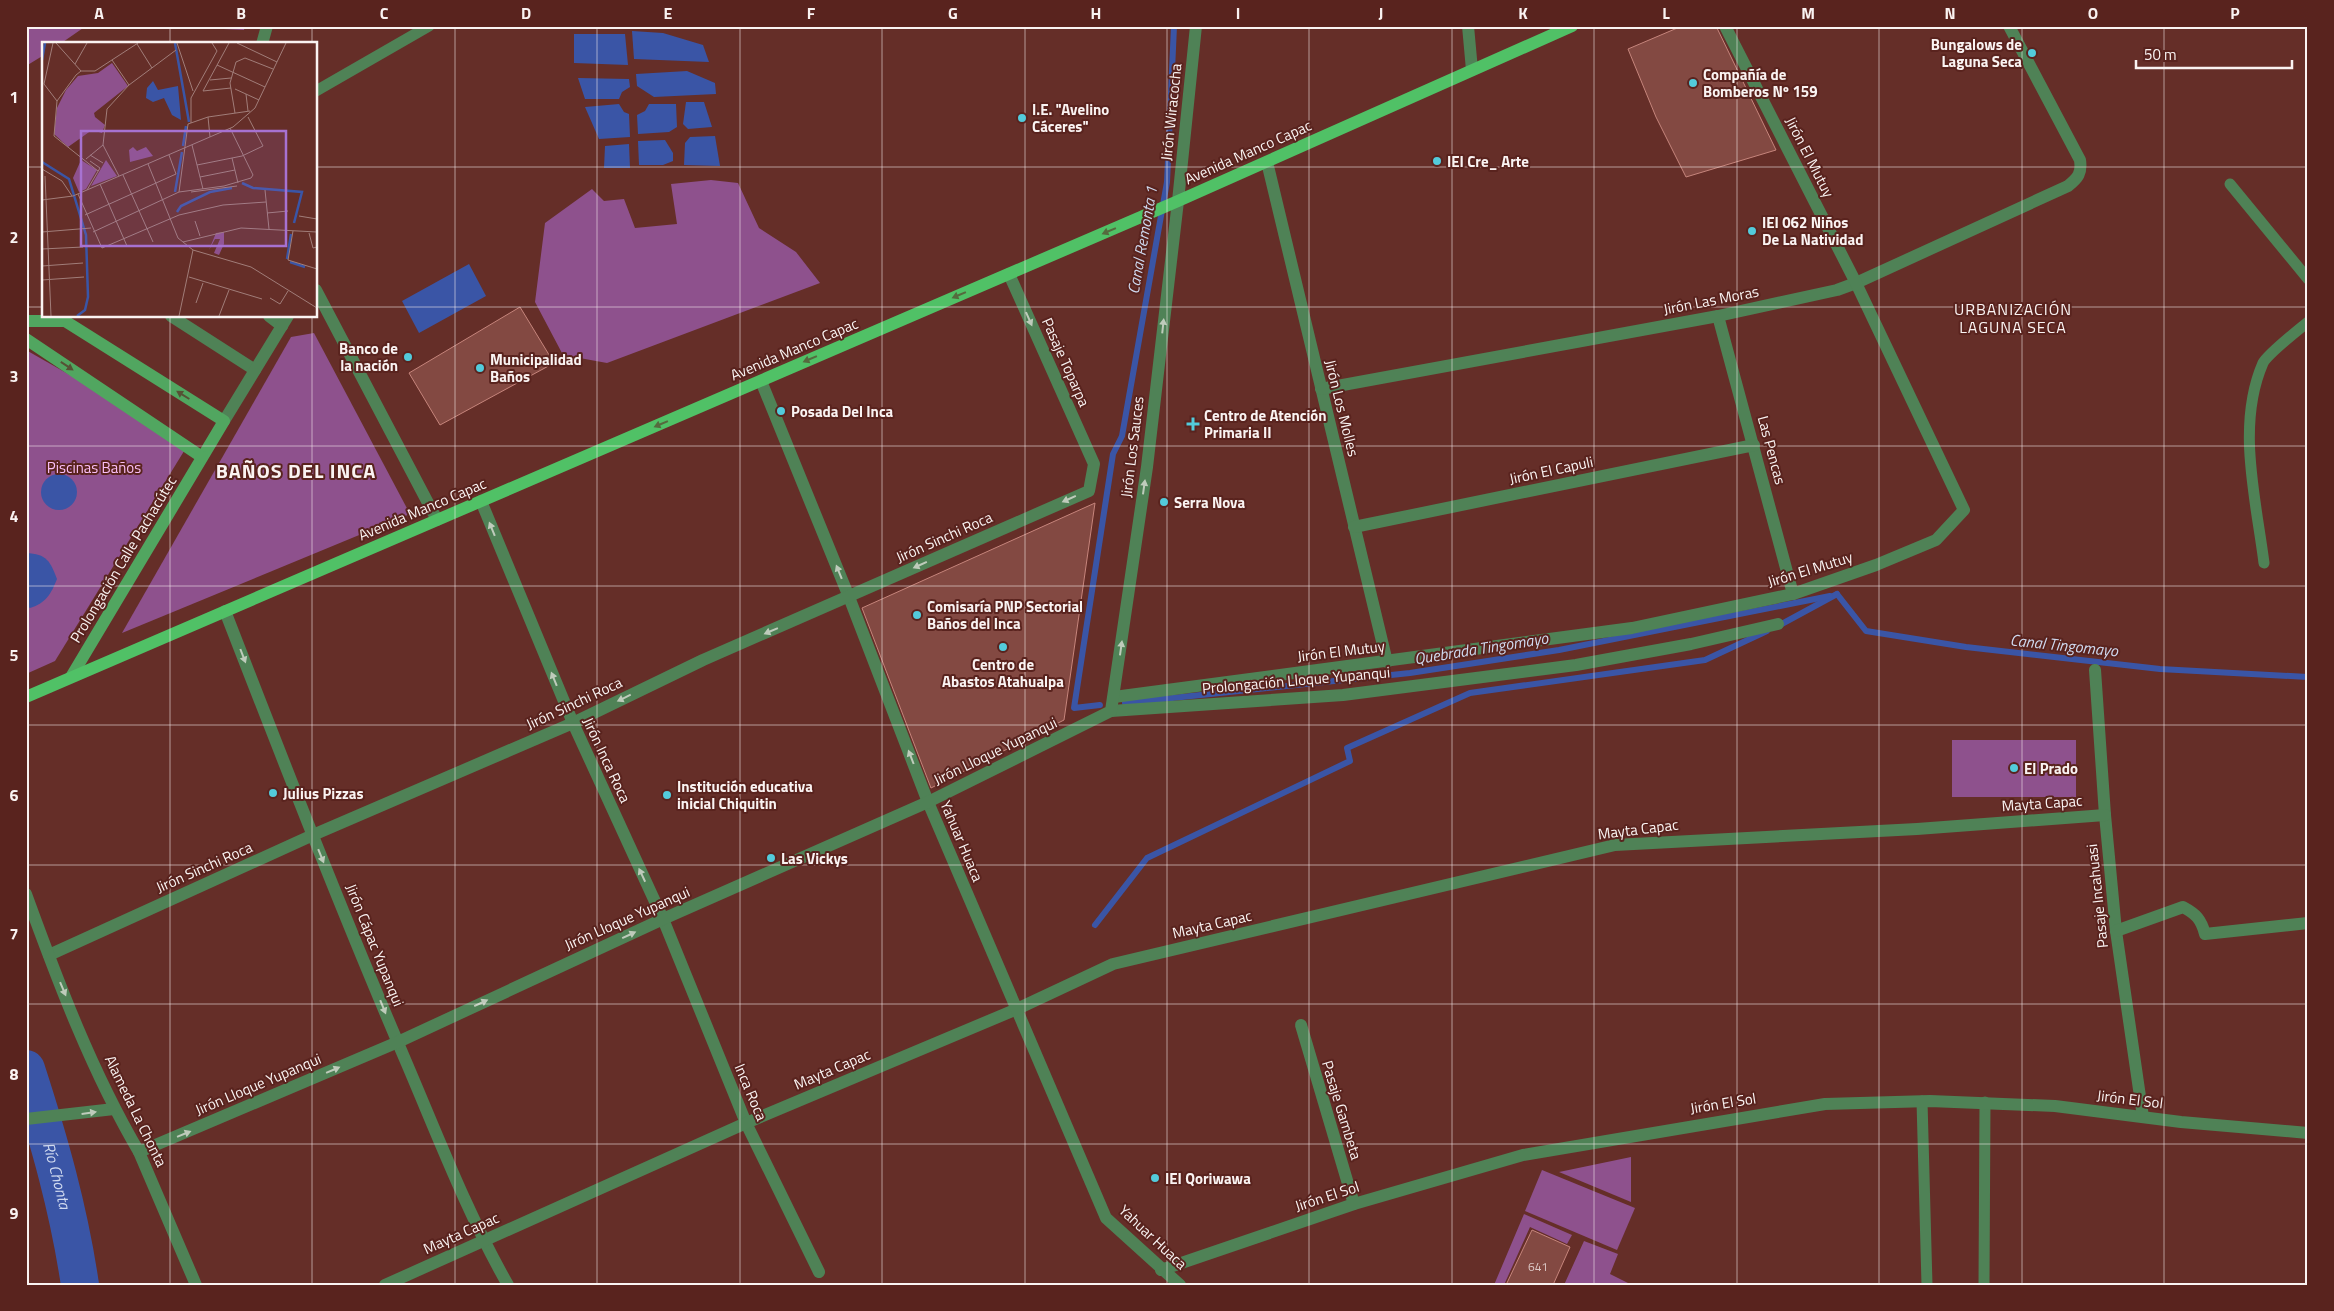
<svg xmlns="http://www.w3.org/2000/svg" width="2334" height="1311" font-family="'Titillium Web',sans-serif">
<rect width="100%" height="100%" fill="#652e28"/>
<g fill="#8e518d">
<path d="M 26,26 L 86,26 L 60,44 L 44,44 L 44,55 L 26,66 Z"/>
<path d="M 161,26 L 245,26 L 244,30 Z"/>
<path d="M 711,180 L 738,183 L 759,228 L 796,252 L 820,283 L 607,363 L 563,355 L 535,302 L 545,223 L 592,189 L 604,201 L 624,199 L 635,228 L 677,224 L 671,184 Z"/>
<path d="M 314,333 L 410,514 L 122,633 L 291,337 Z"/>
<path d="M 26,350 L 189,443 L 55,661 L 26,674 Z"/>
<rect x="1952" y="740" width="124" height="57"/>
<path d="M 1631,1157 L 1631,1202 L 1559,1172 Z"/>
<path d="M 1542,1170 L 1635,1208 L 1617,1250 L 1525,1211 Z"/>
<path d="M 1524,1214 L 1572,1235 L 1567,1244 L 1530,1227 L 1504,1285 L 1494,1285 Z"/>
<path d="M 1584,1241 L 1618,1254 L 1610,1274 L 1632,1285 L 1564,1285 Z"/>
</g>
<g fill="#3a55a6">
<path d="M 632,31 L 663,33 L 703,45 L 709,62 L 634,59 Z"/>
<path d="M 574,34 L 625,34 L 628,65 L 574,63 Z"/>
<path d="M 687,71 L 715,83 L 716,94 L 654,97 L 637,86 L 636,74 Z"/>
<path d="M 578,78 L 629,79 L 630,87 L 622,92 L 619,99 L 585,99 Z"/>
<path d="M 686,102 L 704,102 L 712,127 L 688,129 L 683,124 Z"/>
<path d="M 619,104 L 624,112 L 629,114 L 630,137 L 599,139 L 585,107 Z"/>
<path d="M 649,104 L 676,104 L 677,127 L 669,132 L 638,134 L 637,115 L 645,111 Z"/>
<path d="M 715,136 L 720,166 L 684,165 L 685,143 L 690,137 Z"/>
<path d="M 665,140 L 673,153 L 673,161 L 663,165 L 639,165 L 638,141 Z"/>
<path d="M 629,144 L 630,168 L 604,168 L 605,146 Z"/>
<path d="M 469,264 L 486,296 L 419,333 L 402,301 Z"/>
<circle cx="59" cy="492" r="18"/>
<path d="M 26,553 C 47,554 50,561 57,579 C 51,594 46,603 30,608 L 26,606 Z"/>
</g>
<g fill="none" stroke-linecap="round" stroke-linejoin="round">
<g stroke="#3a55a6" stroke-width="6">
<path d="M 1837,594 L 1866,631 L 1966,647 L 2160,669 L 2308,677"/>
<path d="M 1778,626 L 1837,594"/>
<path d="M 1125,703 L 1410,673 L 1559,650 L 1830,596"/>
<path d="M 1100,705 L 1074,708 L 1113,454 L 1122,436 L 1167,182 L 1174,26"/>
<path d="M 1095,925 L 1147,858 L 1350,761 L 1347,748 L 1470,693 L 1705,660 L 1767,631"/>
</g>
<path stroke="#3a55a6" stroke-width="38" id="s1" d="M 26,1069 C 49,1140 69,1210 80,1285"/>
</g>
<g fill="#834942" stroke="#c6857c">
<path d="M 1682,26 L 1716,26 L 1776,150 L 1686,177 L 1656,117 L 1628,49 Z"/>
<path d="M 520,307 L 554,363 L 440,425 L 409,373 Z"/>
<path d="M 1095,503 L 1064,720 L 931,788 L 862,608 Z"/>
<path d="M 1532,1230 L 1570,1247 L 1553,1285 L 1506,1285 Z"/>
</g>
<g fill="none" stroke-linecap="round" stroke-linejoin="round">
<g stroke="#4f8256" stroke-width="11">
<path d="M 316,91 L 429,26"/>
<path d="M 2230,184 L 2308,279"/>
<path d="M 2264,563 C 2256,499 2236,425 2263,363 C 2268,354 2298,330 2308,322"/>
<path d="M 1922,1101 L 1927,1285"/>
<path d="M 1984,1285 L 1985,1102"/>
</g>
<g stroke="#4f8256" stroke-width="12">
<path d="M 1468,26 L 1472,70"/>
<path d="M 262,44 L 267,26"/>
<path d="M 1267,162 L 1387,662"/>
<path d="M 1178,201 L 1196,26"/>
<path d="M 316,290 L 437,520"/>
<path d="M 171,316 L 255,370"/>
<path d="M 269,316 L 282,326"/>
<path d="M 1718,316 L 1793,594"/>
<path d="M 761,381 L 849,597 L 928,802"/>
<path d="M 1321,389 L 1718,316 L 1837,290 L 1856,283 L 2068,186 C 2078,178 2082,173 2080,160 L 2009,26"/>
<path d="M 224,421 L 288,316"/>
<path d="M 481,501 L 573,723 L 663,919 L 746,1123 L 819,1272"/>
<path d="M 1354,527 L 1754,445"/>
<path d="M 225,611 C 284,763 343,915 407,1064 C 439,1139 468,1215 508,1285"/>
<path d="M 2095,670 L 2105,815 L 2116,931 L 2143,1117"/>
<path d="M 1114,697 L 1632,628 L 1793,594 L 1876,565 L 1936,540 L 1964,510 L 1856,283 L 1725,26"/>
<path d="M 1111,711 L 1343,695 L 1576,665 L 1691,644 L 1778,624"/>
<path d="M 2116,931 L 2183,907 C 2196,914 2201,919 2205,934 L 2308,923"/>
<path d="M 49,955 L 313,835 L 573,723 L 703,660 L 1089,491 L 1094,464 L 1009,274"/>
<path d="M 1301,1025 L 1354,1204"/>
<path d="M 26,1119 L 114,1109"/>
<path d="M 139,1152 L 196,1285"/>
<path d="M 1161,1270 L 1354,1204 L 1523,1155 L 1825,1104 L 1930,1101 L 2055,1106 L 2181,1122 L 2308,1133"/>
<path d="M 385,1285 L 746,1123 L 1017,1009 L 1113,964 L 1615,845 L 1917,829 L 2105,815"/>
</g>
<g stroke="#4f8256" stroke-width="12">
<path d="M 928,802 L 1106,1218 L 1180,1285"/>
<path d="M 26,894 C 58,982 92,1072 139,1152 L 398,1042 L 663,919 L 928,802 L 1111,711 L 1147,467 L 1178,201"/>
</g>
<g stroke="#51a660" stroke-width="12">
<path d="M 26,321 L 65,321 L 224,421 L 71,677"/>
<path d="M 26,339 L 202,457"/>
</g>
<path stroke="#50c166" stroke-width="12" d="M 26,697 L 1178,201 L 1572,26"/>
</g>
<defs><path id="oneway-solid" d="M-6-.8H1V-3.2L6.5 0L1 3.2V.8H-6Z" transform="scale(1.25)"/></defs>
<g fill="#556a3e">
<use href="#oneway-solid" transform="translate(1109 231) rotate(157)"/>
<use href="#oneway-solid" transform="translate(959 295) rotate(157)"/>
<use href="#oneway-solid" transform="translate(810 359) rotate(157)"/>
<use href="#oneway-solid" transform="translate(661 424) rotate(157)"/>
</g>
<g fill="#becbbb">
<use href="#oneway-solid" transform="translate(1029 319) rotate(66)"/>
<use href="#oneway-solid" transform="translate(1163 326) rotate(-84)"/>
<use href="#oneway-solid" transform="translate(1144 487) rotate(-82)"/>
<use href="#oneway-solid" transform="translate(1069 499) rotate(156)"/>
<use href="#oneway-solid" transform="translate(492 529) rotate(-112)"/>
<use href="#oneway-solid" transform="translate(920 565) rotate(156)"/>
<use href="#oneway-solid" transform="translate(839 572) rotate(-112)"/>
<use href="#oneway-solid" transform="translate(771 631) rotate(157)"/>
<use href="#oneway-solid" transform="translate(1121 648) rotate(-82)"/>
<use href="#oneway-solid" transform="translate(243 656) rotate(69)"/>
<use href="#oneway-solid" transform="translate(554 679) rotate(-112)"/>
<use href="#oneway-solid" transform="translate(624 698) rotate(154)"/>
<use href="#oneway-solid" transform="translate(911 757) rotate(-111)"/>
<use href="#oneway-solid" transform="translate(321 856) rotate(68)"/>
<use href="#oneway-solid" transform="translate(642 875) rotate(-115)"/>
<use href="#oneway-solid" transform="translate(629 935) rotate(-25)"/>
<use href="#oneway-solid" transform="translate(63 989) rotate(67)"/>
<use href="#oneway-solid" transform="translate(481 1003) rotate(-25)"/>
<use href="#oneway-solid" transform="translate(383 1007) rotate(68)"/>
<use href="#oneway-solid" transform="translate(333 1070) rotate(-23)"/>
<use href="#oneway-solid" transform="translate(89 1113) rotate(-8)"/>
<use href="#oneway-solid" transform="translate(184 1134) rotate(-22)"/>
</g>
<g fill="#565135">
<use href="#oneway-solid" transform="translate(67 366) rotate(34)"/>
<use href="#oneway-solid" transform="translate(183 395) rotate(-148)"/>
</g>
<path fill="none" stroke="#faf3f2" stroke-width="1" stroke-opacity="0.55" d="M 170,26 L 170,44M 312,26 L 312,44M 455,26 L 455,1285M 597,26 L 597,1285M 740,26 L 740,1285M 882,26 L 882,1285M 1025,26 L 1025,1285M 1167,26 L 1167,1285M 1309,26 L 1309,1285M 1452,26 L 1452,1285M 1594,26 L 1594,1285M 1737,26 L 1737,1285M 1879,26 L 1879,1285M 2022,26 L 2022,1285M 2164,26 L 2164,1285M 26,167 L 44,167M 316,167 L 2308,167M 26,307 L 44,307M 316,307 L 2308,307M 170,316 L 170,1285M 312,316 L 312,1285M 26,446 L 2308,446M 26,586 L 2308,586M 26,725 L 2308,725M 26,865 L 2308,865M 26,1004 L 2308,1004M 26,1144 L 2308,1144"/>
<g fill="#53cbdb" stroke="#59231e" stroke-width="2">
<circle cx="2032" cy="53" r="5"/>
<circle cx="1693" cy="83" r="5"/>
<circle cx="1022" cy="118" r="5"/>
<circle cx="1437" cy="161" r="5"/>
<circle cx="1752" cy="231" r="5"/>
<circle cx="408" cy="357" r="5"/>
<circle cx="480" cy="368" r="5"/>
<circle cx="781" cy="411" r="5"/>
<path d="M1190.5 416.5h5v5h5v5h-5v5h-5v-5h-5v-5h5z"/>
<circle cx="1164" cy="502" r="5"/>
<circle cx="917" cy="615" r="5"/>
<circle cx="1003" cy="647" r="5"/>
<circle cx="2014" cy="768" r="5"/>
<circle cx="273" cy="793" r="5"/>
<circle cx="667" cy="795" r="5"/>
<circle cx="771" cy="858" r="5"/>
<circle cx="1155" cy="1178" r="5"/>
</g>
<g text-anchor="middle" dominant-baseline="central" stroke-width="4" stroke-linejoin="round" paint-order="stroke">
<g font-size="12" fill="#dcc8c6">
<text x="1538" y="1266">641</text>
</g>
<g font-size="15" font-weight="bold" fill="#faf3f2" stroke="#59231e" text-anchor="start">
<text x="2022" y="44" text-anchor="end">Bungalows de<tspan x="2022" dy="17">Laguna Seca</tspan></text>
<text x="1703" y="74">Compañía de<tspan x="1703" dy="17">Bomberos Nº 159</tspan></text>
<text x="1032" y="109">I.E. "Avelino<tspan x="1032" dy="17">Cáceres"</tspan></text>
<text x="1447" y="161">IEI Cre_ Arte</text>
<text x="1762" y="222">IEI 062 Niños<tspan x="1762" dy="17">De La Natividad</tspan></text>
<text x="398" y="348" text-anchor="end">Banco de<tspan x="398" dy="17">la nación</tspan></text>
<text x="490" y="359">Municipalidad<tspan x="490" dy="17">Baños</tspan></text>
<text x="791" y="411">Posada Del Inca</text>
<text x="1204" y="415">Centro de Atención<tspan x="1204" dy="17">Primaria II</tspan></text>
<text x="1174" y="502">Serra Nova</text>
<text x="927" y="606">Comisaría PNP Sectorial<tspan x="927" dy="17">Baños del Inca</tspan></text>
<text x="1003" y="664" text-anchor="middle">Centro de<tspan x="1003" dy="17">Abastos Atahualpa</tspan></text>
<text x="2024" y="768">El Prado</text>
<text x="677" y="786">Institución educativa<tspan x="677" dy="17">inicial Chiquitin</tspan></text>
<text x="283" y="793">Julius Pizzas</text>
<text x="781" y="858">Las Vickys</text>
<text x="1165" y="1178">IEI Qoriwawa</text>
</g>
<g font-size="15" fill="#faf3f2" stroke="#59231e">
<text transform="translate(1171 112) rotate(-84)">Jirón Wiracocha</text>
<text transform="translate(1248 152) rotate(-24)">Avenida Manco Capac</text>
<text transform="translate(1810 157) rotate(63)">Jirón El Mutuy</text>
<text transform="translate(1711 300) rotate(-11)">Jirón Las Moras</text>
<text transform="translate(794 349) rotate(-23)">Avenida Manco Capac</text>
<text transform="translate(1066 362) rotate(66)">Pasaje Toparpa</text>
<text transform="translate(1342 408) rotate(76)">Jirón Los Molles</text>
<text transform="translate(1132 447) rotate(-83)">Jirón Los Sauces</text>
<text transform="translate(1772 450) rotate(75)">Las Pencas</text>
<text transform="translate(1551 470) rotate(-12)">Jirón El Capuli</text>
<text transform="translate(422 509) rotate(-23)">Avenida Manco Capac</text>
<text transform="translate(944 537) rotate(-24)">Jirón Sinchi Roca</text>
<text transform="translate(123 559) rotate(-59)">Prolongación Calle Pachacútec</text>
<text transform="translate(1810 569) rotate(-17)">Jirón El Mutuy</text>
<text transform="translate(1341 651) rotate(-7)">Jirón El Mutuy</text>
<text transform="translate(1296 680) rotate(-5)">Prolongación Lloque Yupanqui</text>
<text transform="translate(574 703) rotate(-25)">Jirón Sinchi Roca</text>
<text transform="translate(995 751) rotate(-26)">Jirón Lloque Yupanqui</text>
<text transform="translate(607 760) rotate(65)">Jirón Inca Roca</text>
<text transform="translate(2042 803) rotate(-4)">Mayta Capac</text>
<text transform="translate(1638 829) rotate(-7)">Mayta Capac</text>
<text transform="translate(962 841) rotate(67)">Yahuar Huaca</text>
<text transform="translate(204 867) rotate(-24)">Jirón Sinchi Roca</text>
<text transform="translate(2097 896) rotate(-96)">Pasaje Incahuasi</text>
<text transform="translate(627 918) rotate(-24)">Jirón Lloque Yupanqui</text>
<text transform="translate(1212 924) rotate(-13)">Mayta Capac</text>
<text transform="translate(375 945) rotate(68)">Jirón Cápac Yupanqui</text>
<text transform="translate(832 1069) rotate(-23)">Mayta Capac</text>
<text transform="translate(258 1084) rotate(-23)">Jirón Lloque Yupanqui</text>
<text transform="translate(751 1092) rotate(67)">Inca Roca</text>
<text transform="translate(2130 1099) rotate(7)">Jirón El Sol</text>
<text transform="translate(1723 1103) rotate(-9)">Jirón El Sol</text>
<text transform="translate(1342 1110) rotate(73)">Pasaje Gambeta</text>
<text transform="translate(136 1111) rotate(64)">Alameda La Chonta</text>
<text transform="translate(1327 1196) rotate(-18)">Jirón El Sol</text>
<text transform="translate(461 1233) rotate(-24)">Mayta Capac</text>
<text transform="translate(1153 1237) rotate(43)">Yahuar Huaca</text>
</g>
<g font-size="15" fill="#fabff7" stroke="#59231e">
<text x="94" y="467">Piscinas Baños</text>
</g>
<g font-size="16" font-style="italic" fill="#cfd9ef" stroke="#59231e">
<text transform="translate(1142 240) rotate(-80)">Canal Remonta 1</text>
<text transform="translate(2064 645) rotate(6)">Canal Tingomayo</text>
<text transform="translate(1481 648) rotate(-9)">Quebrada Tingomayo</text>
<text stroke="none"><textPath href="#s1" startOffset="111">Río Chonta</textPath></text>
</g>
<g font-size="16" letter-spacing="1" fill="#faf3f2" stroke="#59231e">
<text x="2013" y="309">URBANIZACIÓN<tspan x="2013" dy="18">LAGUNA SECA</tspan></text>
</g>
<g font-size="20" font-weight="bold" letter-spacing="1" fill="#faf3f2" stroke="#59231e">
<text x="296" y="470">BAÑOS DEL INCA</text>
</g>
</g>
<g transform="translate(42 42)">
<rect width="275" height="275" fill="#652e28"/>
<path d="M 70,21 L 86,44 L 52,71 L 53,75 L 63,83 L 60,91 L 50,88 L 26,105 L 12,92 L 15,66 L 24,48 L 36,34 L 56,31 ZM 91,105 L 95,109 L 104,105 L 111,114 L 88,120 L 87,108 ZM 39,118 L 55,128 L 44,147 L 37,150 L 31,136 ZM 64,118 L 75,134 L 49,144 ZM 182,190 L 182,202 L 177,213 L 172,211 L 178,197 L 173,197 L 167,208 L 174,191 Z" fill="#8e518d"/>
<path d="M 111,39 L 116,48 L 136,44 L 139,78 L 130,73 L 122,56 L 111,60 L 104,56 L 105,46 Z" fill="#3a55a6"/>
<path fill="none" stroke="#3a55a6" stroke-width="2.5" d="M 133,1 L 147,80M 0,18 L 3,1M 141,104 L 144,84M 0,120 L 27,137 L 44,193 L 46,255 L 43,268 L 35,274M 200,141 L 211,146 L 260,150 L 252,181M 133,150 L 140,110M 135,170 L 139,164 L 168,150 L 190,146M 245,217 L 249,192M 248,220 L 263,225"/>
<path fill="none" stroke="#a17d79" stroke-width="1" d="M 11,1 L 2,42 L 15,59 L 12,94 L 56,129M 14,1 L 39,29M 135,1 L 151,49M 195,1 L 235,20M 95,2 L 110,26M 70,18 L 87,43M 33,22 L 45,1M 175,23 L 223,45M 168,38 L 189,36M 193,47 L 217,58M 161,49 L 187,1M 161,49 L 189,46M 204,52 L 206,69M 15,59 L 34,33 L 39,29 L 53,29 L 96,1M 193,71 L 188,41 L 194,20 L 203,16 L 231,27M 166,75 L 168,95M 149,81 L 149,56 L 175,9 L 170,1M 150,103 L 161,147M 48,113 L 61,121M 190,116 L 196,141M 44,117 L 61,103M 106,122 L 136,196 L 151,208 L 209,225 L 275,266M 155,123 L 200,114 L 221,104 L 206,75M 0,127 L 20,139 L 30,154M 81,133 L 111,200M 3,134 L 9,274M 77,134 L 61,103 L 65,67 L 87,43 L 134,8M 158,135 L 193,128M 58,142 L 85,204M 45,148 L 58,126 L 48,119M 223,148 L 227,187M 137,150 L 146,82 L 166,75 L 208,69M 149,150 L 195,144M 36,152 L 60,206 L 137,173 L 181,163 L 224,160M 0,158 L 31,154 L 191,85 L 213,66 L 244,1M 225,171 L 246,169M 43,173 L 134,132 L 127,113M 257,174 L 275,177M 153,179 L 158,194M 251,189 L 246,218 L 275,227M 0,190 L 49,186M 51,190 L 137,150 L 182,144 L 209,136 L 211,133 L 188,86M 267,191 L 271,206 L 275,205M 141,200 L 199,186 L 275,190M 0,207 L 41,205M 0,224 L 41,221M 147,235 L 220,257M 0,238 L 42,235M 228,256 L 238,262 L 246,249M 154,261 L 161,241M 137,274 L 151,208M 177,274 L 187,248"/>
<path fill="#a772d1" fill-opacity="0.15" stroke="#a772d1" stroke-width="2.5" d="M 39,89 L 244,89 L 244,204 L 39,204 Z"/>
<rect width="275" height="275" fill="none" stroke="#faf3f2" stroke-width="2.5"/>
</g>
<rect width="2334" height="1311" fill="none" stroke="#59231e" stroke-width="55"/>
<path d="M2136 60v8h156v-8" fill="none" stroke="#faf3f2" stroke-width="2.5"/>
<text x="2144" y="60" font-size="15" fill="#faf3f2" stroke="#59231e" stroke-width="4" paint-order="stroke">50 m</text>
<rect x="28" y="28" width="2278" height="1256" fill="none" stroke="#faf3f2" stroke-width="2"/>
<g font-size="16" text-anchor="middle" font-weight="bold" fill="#faf3f2">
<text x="99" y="19">A</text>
<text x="241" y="19">B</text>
<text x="384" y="19">C</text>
<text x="526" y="19">D</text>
<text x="668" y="19">E</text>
<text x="811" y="19">F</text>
<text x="953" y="19">G</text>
<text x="1096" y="19">H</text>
<text x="1238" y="19">I</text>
<text x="1381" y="19">J</text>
<text x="1523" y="19">K</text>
<text x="1666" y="19">L</text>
<text x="1808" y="19">M</text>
<text x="1950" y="19">N</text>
<text x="2093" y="19">O</text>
<text x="2235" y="19">P</text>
<text x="14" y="103">1</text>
<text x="14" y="243">2</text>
<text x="14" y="382">3</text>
<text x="14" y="522">4</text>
<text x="14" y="661">5</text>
<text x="14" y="801">6</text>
<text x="14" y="940">7</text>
<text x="14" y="1080">8</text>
<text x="14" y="1219">9</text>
</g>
</svg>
